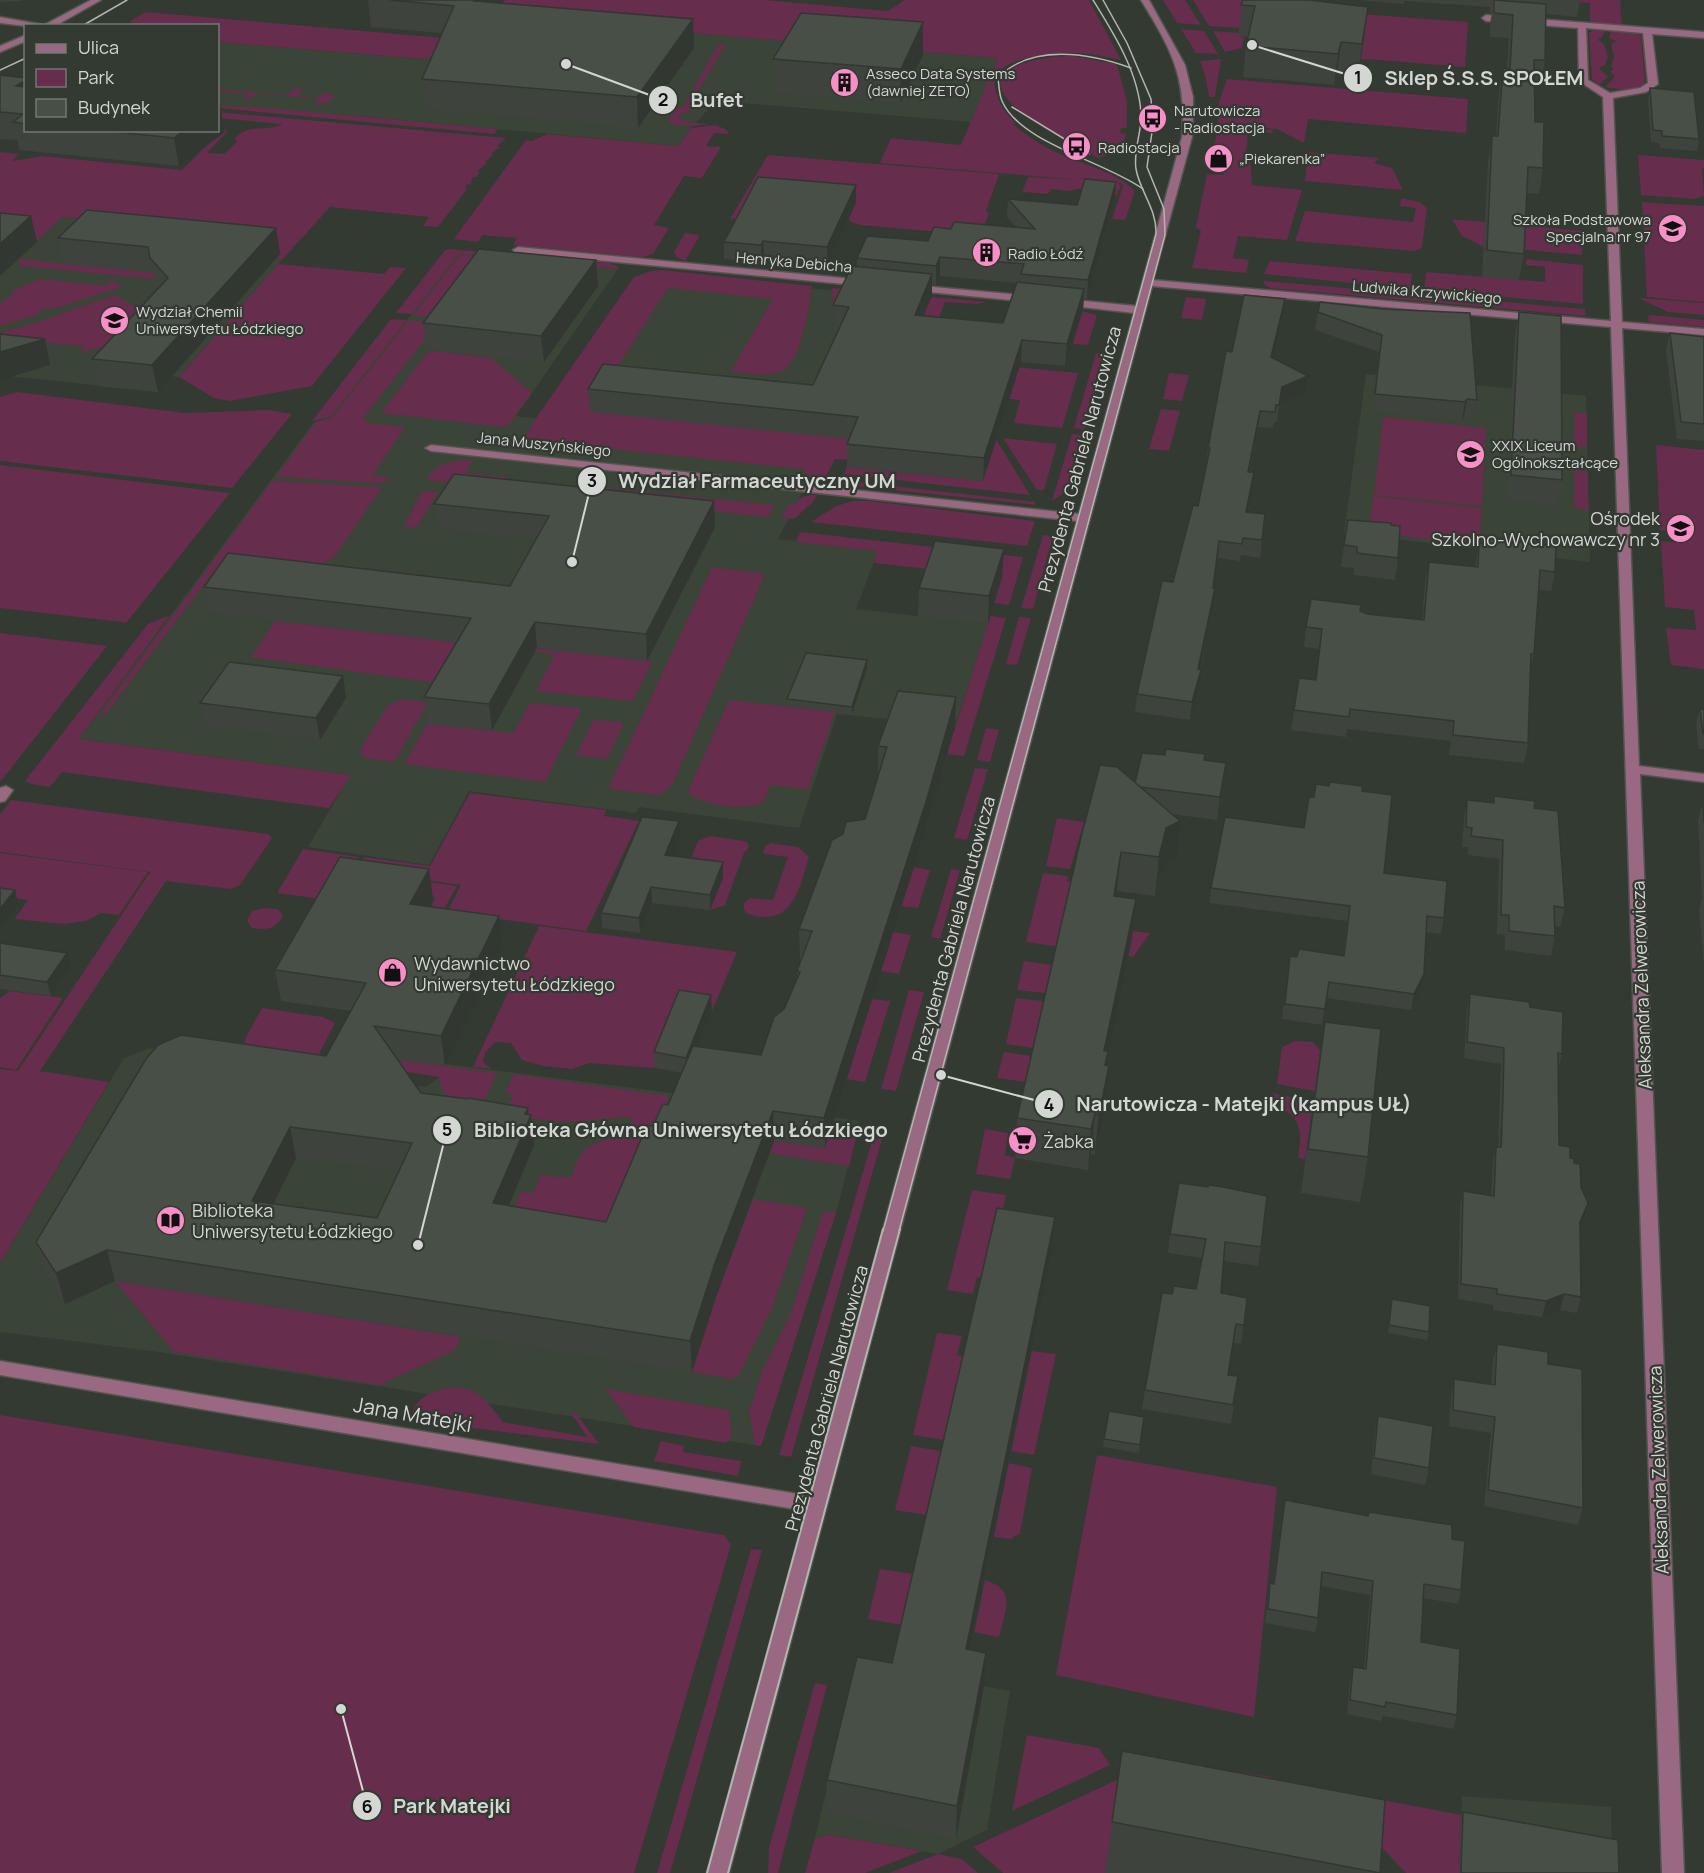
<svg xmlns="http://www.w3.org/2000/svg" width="1704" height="1873" font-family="Manrope,sans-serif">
<rect width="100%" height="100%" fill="#333a32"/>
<g fill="#3a4437">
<path d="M 506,18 L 755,38 L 998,58 L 972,122 L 716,101 L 691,128 L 679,146 L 358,116 L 218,107 L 218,42 L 424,59 Z"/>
<path d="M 61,217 L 251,234 L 281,261 L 179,377 L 171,376 L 158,392 L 0,375 L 0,238 L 36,242 Z"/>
<path d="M 459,254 L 618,269 L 516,416 L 569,422 L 661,274 L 945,301 L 933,332 L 983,481 L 847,467 L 850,460 L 822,454 L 778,539 L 878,551 L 856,609 L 988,624 L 955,726 L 837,714 L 799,828 L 639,807 L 636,813 L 469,791 L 429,865 L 308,847 L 350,775 L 79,739 L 314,422 L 331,417 Z"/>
<path d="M 1366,374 L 1586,396 L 1590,562 L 1344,533 Z"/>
<path d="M 150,1048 L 425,1087 L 440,1077 L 446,1064 L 680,1094 L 860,1121 L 836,1213 L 761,1446 L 159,1352 L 0,1332 L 0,1263 L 124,1058 Z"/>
<path d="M 857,1662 L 1010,1691 L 987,1830 L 938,1854 L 830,1835 L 815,1838 Z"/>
<path d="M 1462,1796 L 1611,1807 L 1612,1873 L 1459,1873 Z"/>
</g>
<g fill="#662d4c">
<path d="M 434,0 L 764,0 L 888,11 L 905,0 L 1089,0 L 1121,60 C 1106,57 1091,53 1075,53 C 1055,53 987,57 995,88 C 998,102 1005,114 1016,123 L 1013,124 C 1026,135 1040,145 1056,152 C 1081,165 1115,170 1135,191 L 1125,220 L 1112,219 L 1123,186 L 1121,183 L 1118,183 L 1121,186 L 1115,199 L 1097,198 L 1083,188 L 1068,191 L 1051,189 L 1048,194 L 1022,192 L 1028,177 L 1080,180 L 880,163 L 891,138 L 961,145 L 998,58 L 506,18 Z"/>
<path d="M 1163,0 L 1185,0 L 1201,25 L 1177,23 Z"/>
<path d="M 1193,0 L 1254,0 L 1240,28 L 1209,26 Z"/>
<path d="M 1547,0 L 1620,0 L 1622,25 L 1590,23 L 1590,3 Z"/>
<path d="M 146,12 L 467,40 L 442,54 L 424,59 L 218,42 L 218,26 L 133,25 L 130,21 Z"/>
<path d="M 1360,14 L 1468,22 L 1465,67 L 1364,59 L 1338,63 Z"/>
<path d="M 1181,29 L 1204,31 L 1218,54 L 1196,53 Z"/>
<path d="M 1606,29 L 1602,37 L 1598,40 L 1604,44 L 1608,57 L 1605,65 L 1599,68 L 1608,77 L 1599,85 L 1592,79 L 1589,33 L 1593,30 Z"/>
<path d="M 1612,29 L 1633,32 L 1641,36 L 1645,82 C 1635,93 1618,89 1605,87 L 1615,77 L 1610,71 L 1614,69 L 1611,66 L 1614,57 L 1611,44 L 1616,41 L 1609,38 Z"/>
<path d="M 1213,31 L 1239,33 L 1239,36 L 1244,37 L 1242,48 L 1225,52 Z"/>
<path d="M 726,44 L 692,101 L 700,102 L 696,107 L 678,116 L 684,122 L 709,124 L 692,126 L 670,124 L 668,120 L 676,108 L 683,107 L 718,45 Z"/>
<path d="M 1074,56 L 1116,64 L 1118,68 L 1127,101 L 1127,128 L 1121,128 L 1120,133 L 1126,134 L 1122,151 L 1098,158 C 1071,142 1038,128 1015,107 C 968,65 1046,56 1074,56 Z"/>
<path d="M 1221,59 L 1215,97 L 1209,97 L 1205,75 L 1200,61 Z"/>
<path d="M 1227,79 L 1468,99 L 1466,133 L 1308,119 L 1304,143 L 1277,129 L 1218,124 L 1219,102 Z"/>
<path d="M 294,88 L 303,89 L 297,96 L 318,98 L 324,92 L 335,96 L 327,103 L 314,104 L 318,99 L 256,93 L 249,100 L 244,99 L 248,94 L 218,91 L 218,89 L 287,95 Z"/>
<path d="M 218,106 L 258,107 L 498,129 L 494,134 L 218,108 Z"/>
<path d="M 218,112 L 506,138 L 497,146 L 500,147 L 491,154 L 493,155 L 485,162 L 487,163 L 478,171 L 480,172 L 476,177 L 473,177 L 470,185 L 467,184 L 465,188 L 467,189 L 438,227 L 423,226 L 429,217 L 330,207 L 281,261 L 251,234 L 62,217 L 36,242 L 0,238 L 0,152 L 19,154 L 12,161 L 43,156 L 182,170 L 220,132 L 218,130 L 221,126 L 227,131 L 225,134 L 207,153 L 224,154 L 237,142 L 235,139 C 248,122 267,133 282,124 L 218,118 Z"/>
<path d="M 716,125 L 725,129 L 730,134 L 714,133 L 706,146 L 721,147 L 702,178 L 684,176 L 654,225 L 669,228 L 653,254 L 642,257 L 513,245 L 517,238 L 483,235 L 478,242 L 454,239 L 526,140 L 532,141 L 547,134 L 679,146 L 691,128 Z"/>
<path d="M 1218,126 L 1273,130 L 1272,133 L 1248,131 L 1246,155 L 1250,156 L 1252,185 L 1302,190 L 1287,240 L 1238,236 L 1233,258 L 1249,260 L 1246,273 L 1192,268 L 1201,231 L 1196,227 L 1207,174 L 1223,175 L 1228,150 L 1214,148 Z"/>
<path d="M 1308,152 L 1379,158 L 1374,163 L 1392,168 L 1403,190 L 1305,181 Z"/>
<path d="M 768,155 L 999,174 L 986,211 L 989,214 L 983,228 L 963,234 L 860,225 L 851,222 L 849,218 L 855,203 L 730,219 Z"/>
<path d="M 1638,155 L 1704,160 L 1704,168 L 1702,169 L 1704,196 L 1694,199 L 1641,195 Z"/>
<path d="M 1401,198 L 1419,202 L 1427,208 L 1422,248 L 1414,251 L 1295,241 L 1305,211 L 1413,222 L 1416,208 L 1400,206 Z"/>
<path d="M 1642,202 L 1704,206 L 1704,302 L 1647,297 Z"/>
<path d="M 1452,219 L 1583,231 L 1582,255 L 1482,246 L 1462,236 Z"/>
<path d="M 685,233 L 700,235 L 685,261 L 676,257 L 674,252 Z"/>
<path d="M 449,249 L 609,263 L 619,267 L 618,269 L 459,254 L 412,314 L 396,313 L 445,250 Z"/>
<path d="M 460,255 L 571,265 L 445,318 L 413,315 Z"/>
<path d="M 19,259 L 158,273 L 154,279 L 23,266 L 19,264 Z"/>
<path d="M 1526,259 L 1583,265 L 1583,304 L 1424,290 L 1426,272 L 1545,282 L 1545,267 L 1526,265 Z"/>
<path d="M 1270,261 L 1412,274 L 1410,289 L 1264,274 Z"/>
<path d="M 278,264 L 384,274 L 390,267 L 406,268 L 312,386 L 230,401 L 214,398 L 179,377 Z"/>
<path d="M 662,270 L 812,286 C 809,307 802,367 777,373 C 762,377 746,373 731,371 L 773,299 L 668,288 L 605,386 L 858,439 L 850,460 L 835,459 L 823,483 L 811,479 L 803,469 L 524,440 L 532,424 L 634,277 L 651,271 Z"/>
<path d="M 40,279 L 110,286 L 106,281 L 116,282 L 121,287 L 56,308 L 43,309 L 36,315 L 0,326 L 0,304 L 14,293 L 9,292 Z"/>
<path d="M 1264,281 L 1585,309 L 1585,316 L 1270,288 L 1264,284 Z"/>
<path d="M 832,288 L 987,302 L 977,304 L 945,302 L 933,332 L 932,359 L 1078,373 L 1062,428 L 1014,423 L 1020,400 L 894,387 L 924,314 L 834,327 Z"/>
<path d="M 115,295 L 144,312 L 104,347 L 80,352 L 84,346 L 19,340 L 0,344 L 0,333 C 12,329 55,318 61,313 Z"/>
<path d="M 1186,297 L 1206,299 L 1202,320 L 1181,318 Z"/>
<path d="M 1638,298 L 1704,303 L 1704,315 L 1668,312 Z"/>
<path d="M 1082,311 L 1097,315 L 1088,345 L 1073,344 Z"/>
<path d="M 1652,315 L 1704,320 L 1704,327 L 1649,322 L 1648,316 Z"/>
<path d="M 391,319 L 407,320 L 331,417 L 312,421 Z"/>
<path d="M 409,320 L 438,323 L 363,418 L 368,423 L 405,427 L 373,475 L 390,478 L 388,481 L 379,483 L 276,477 L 316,422 L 332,418 Z"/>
<path d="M 433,351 L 491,358 L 532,393 L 509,424 L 504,427 L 381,413 L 427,353 Z"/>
<path d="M 1096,353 L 1106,354 L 1084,429 L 1074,428 Z"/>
<path d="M 1169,373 L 1189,375 L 1182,401 L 1163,399 Z"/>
<path d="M 17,392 L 185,413 L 267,410 L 292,414 L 232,488 L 0,461 L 0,397 Z"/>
<path d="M 1161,409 L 1180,411 L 1169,451 L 1149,449 Z"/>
<path d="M 1574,412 L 1587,414 L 1587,447 L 1574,447 Z"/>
<path d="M 1383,417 L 1486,428 L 1482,506 L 1374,495 Z"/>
<path d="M 1072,434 L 1082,435 L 1066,492 L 1052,501 Z"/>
<path d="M 1003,438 L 1057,444 L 1044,490 L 1037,490 Z"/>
<path d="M 996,439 L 1030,495 L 844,474 L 847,467 L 982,481 Z"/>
<path d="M 1656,445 L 1704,450 L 1704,669 L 1671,665 L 1666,628 L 1696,630 L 1694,610 L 1665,607 L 1661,541 L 1682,543 L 1682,532 L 1660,530 Z"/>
<path d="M 466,460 L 472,461 L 466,473 L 508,477 L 501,488 L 427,480 C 434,464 449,462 466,460 Z"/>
<path d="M 0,465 L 230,493 L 126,623 L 122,622 L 0,608 Z"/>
<path d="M 1574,468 L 1588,472 L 1588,511 L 1574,507 Z"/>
<path d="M 839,480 L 1035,502 L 1034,505 L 1027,504 L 834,484 Z"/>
<path d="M 272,481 L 382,487 L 333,559 C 304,574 259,545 218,566 L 105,715 L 100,714 Z"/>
<path d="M 580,485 L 774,505 L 769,517 L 574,496 Z"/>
<path d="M 422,491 L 438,492 L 416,528 L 404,526 Z"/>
<path d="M 810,495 L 817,495 L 813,502 L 794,519 L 781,518 L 788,504 L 794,504 L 802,497 Z"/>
<path d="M 1373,496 L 1482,508 L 1479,544 L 1369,533 Z"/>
<path d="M 853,501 L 870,501 L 1035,521 L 1027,546 L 811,522 L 836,506 Z"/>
<path d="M 800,532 L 1023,557 L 1009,605 L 994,603 L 1002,577 L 874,563 L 877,551 L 796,542 Z"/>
<path d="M 1043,535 L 1053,536 L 1033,609 L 1021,608 Z"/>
<path d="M 712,567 L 765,574 L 673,783 L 663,793 L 656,795 L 608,789 Z"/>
<path d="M 170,615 L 79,739 L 351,775 L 329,808 L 62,772 L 50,787 L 31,784 L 25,781 L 148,624 Z"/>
<path d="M 990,616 L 1006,618 L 964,756 L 947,754 Z"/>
<path d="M 1019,617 L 1031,618 L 1017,665 L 1006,664 Z"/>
<path d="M 275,621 L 461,643 L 437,683 L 251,657 Z"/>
<path d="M 0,633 L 107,646 L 1,781 L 0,780 Z"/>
<path d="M 533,648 L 647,661 L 652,662 L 633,701 L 536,691 L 555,654 L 531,651 Z"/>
<path d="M 402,699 L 428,702 L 394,762 L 363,758 L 360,750 L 388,705 Z"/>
<path d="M 729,700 L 835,712 L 808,789 L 770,785 C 768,792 767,798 762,802 C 749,812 695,805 688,791 Z"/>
<path d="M 530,703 L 582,708 L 545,782 L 404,764 L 427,724 L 513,733 Z"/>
<path d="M 594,719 L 624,723 L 607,759 L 576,755 Z"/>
<path d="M 986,728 L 999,730 L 990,762 L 977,760 Z"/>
<path d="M 975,768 L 988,769 L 967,840 L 954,838 Z"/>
<path d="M 470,793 L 606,810 L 604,816 L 639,821 L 586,931 L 447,912 L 461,885 L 356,870 L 364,857 L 430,866 Z"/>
<path d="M 11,800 L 268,834 L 272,838 L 240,885 L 231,889 L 166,881 L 40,1071 L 109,1082 L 0,1263 L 0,1069 L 18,1071 L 150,872 L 0,852 L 0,814 Z"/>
<path d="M 1057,818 L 1084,822 L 1070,869 L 1046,866 Z"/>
<path d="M 710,836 L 744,841 L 747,842 L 749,847 L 744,853 L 725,905 L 710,910 L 685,873 L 698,841 Z"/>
<path d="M 771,843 L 798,847 L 809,857 C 801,881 796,917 765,917 C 757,917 749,916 744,910 L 744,903 L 750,898 L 773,900 L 788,857 L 765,854 L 763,852 L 766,846 Z"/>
<path d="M 303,849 L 359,857 L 351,871 L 457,886 L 443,911 L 430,910 L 435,897 L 345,885 L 336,901 L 277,893 Z"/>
<path d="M 0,853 L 148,872 L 119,915 L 101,913 L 86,921 L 64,924 L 15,919 L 28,900 L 0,896 Z"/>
<path d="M 912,867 L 930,870 L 918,908 L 900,906 Z"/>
<path d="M 951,869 L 960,870 L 940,939 L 931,937 Z"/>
<path d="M 1043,873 L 1068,876 L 1067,881 L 1078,882 L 1124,930 L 1150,933 L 1133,957 L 1026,942 Z"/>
<path d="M 265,908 L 278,909 L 283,916 C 275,930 267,930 252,928 L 247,921 L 252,911 Z"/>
<path d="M 539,926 L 737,952 L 712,1011 L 680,1006 L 655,1068 L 589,1063 L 572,1069 L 543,1066 L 522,1060 L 511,1043 L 495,1042 L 485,1053 L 483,1062 L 492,1069 L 473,1067 Z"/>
<path d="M 893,932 L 911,935 L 899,974 L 881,971 Z"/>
<path d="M 1024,961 L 1059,966 L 1053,994 L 1017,990 Z"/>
<path d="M 909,990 L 924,992 L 896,1091 L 881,1089 Z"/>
<path d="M 10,991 L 63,998 L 16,1070 L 0,1067 L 0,998 Z"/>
<path d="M 1016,998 L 1051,1002 L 1040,1049 L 1006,1044 Z"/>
<path d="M 872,999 L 890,1001 L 865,1082 L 846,1079 Z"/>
<path d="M 262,1008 L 323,1017 L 335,1023 L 317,1058 L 248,1047 L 244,1041 Z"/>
<path d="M 1295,1041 L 1312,1042 L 1320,1050 L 1315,1091 L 1277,1084 L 1282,1047 Z"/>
<path d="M 1004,1052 L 1038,1057 L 1032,1083 L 997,1078 Z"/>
<path d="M 351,1053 L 497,1073 L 479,1112 C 460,1103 441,1101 439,1077 L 332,1060 Z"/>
<path d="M 514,1074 L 669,1096 L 657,1129 L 634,1130 L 631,1117 L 566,1122 L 504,1116 L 513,1095 L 505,1093 Z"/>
<path d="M 1273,1093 L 1313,1102 L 1305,1159 L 1298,1158 C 1303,1130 1301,1115 1272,1104 Z"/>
<path d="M 831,1129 L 857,1134 L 849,1166 L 769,1153 L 774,1141 L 824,1148 Z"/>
<path d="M 985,1129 L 1008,1133 L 1005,1155 L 1015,1158 L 1010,1179 L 976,1174 Z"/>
<path d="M 654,1136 L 611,1237 L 508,1221 L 521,1192 L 533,1193 L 541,1175 L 571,1178 C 574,1171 576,1161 580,1155 C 596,1135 631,1137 654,1136 Z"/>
<path d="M 873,1138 L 882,1139 L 791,1457 L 779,1455 Z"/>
<path d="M 972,1190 L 1006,1195 L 987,1279 L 977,1277 L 973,1294 L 947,1290 Z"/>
<path d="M 753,1199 L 807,1208 L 772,1308 L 739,1375 L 732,1379 L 692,1372 L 717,1294 Z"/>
<path d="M 823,1211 L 836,1213 L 761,1446 L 755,1445 L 749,1412 L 762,1371 L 791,1313 Z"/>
<path d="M 115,1281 L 461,1337 L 455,1350 L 380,1385 L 174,1352 Z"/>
<path d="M 937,1333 L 962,1336 L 957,1355 L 970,1357 L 950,1441 L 913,1435 Z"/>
<path d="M 1031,1351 L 1056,1354 L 1034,1455 L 1011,1451 Z"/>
<path d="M 454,1387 C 480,1388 488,1403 503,1422 L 587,1437 L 570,1411 L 575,1412 L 599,1444 L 417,1421 L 412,1414 C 417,1395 436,1390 454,1387 Z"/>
<path d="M 605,1389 L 729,1410 L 732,1437 L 726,1443 L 634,1427 Z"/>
<path d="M 0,1415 L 724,1535 L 731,1545 L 634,1873 L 0,1873 Z"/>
<path d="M 661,1441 L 684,1446 L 683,1452 L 741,1461 L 738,1476 L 654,1461 Z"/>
<path d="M 911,1446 L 947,1452 L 933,1516 L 895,1510 Z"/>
<path d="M 1097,1455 L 1277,1487 L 1254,1717 L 1056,1675 Z"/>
<path d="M 1008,1463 L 1032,1468 L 1020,1533 L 1011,1539 L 994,1537 Z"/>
<path d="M 751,1549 L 762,1550 L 670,1873 L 657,1873 Z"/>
<path d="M 880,1569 L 920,1575 L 908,1626 L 868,1619 Z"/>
<path d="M 984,1580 C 1018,1589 1005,1611 999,1637 L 974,1632 Z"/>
<path d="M 815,1683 L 827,1685 L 778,1873 L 768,1873 L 769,1848 Z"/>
<path d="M 1027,1735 L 1099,1748 L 1110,1765 L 1012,1811 Z"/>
<path d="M 1233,1771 L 1271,1777 L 1265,1840 L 1106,1873 L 1003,1873 L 973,1847 L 1121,1778 L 1216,1795 Z"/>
<path d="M 1326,1789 L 1461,1815 L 1459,1873 L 1406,1873 Z"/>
<path d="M 830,1835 L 922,1851 L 865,1873 L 805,1873 L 815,1838 Z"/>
<path d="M 938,1854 L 962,1859 L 978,1873 L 889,1873 Z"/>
</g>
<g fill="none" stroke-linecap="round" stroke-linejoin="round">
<defs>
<g id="minor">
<path d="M 91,0 L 101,0 L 55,26 L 26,26 L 0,23 L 0,17 L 44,25 Z"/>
<path d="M 1141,0 L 1149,0 L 1185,65 L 1193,97 L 1193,116 L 1192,137 L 1153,280 L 1611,321 L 1603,97 L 1579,81 L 1578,28 L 1486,21 L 1482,18 L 1486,15 L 1704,32 L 1704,38 L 1652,34 L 1658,84 L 1646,92 L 1613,98 L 1622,322 L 1704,329 L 1704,335 L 1622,328 L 1639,766 L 1704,774 L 1704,782 L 1640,774 L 1684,1873 L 1662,1873 L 1611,327 L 1152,286 L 729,1873 L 707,1873 L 806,1511 L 0,1375 L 0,1361 L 810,1496 L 1077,521 L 431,451 L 425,448 L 431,445 L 1079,514 L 1134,313 L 1064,305 L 1059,302 L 1064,299 L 1136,306 L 1182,137 C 1187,77 1171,49 1141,0 ZM 1586,28 L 1643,33 L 1648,83 L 1640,88 L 1610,93 L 1588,80 Z"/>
<path d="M 26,35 L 26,41 L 0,52 L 0,46 Z"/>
<path d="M 518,247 L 864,280 L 869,283 L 864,286 L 514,252 L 513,250 Z"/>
<path d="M 912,285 L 1031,296 L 1036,299 L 1031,302 L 908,290 L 907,288 Z"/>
<path d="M 6,786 L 13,790 L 5,801 L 0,802 L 0,788 Z"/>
</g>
</defs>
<use href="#minor" stroke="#50564f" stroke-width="3"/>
<use href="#minor" fill="#996881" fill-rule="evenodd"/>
<g stroke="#b2b6b1" stroke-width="1.5">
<path d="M 82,26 L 127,0"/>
<path d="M 1131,68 C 1090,53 1031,43 998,78 C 999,85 999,94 1002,101 C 1020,143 1106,162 1143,189"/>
<path d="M 0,70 L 26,58"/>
<path d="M 1012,107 L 1089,154"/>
<path d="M 883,1231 L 1156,234 C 1157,209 1140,192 1136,169 C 1133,150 1142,132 1141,114 C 1139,73 1114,34 1093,0"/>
<path d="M 899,1231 L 1165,235 L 1164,209 L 1147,167 L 1153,125 L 1151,99 L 1127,43 L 1103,0"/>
</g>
<g stroke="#b2b6b1" stroke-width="2">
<path d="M 707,1873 L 883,1229"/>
<path d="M 728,1873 L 900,1229"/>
</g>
</g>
<g fill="#3e443d" fill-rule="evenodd">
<path d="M 0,0 L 22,0 L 21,1 L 0,2 Z"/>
<path d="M 368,0 L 505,0 L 502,3 L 694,48 L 638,128 L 426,109 L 422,79 L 442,33 L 371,27 Z"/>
<path d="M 1243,0 L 1364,38 L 1358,75 L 1337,74 L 1334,85 L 1243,77 L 1246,46 L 1248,37 L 1238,36 Z"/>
<path d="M 1360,0 L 1580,0 L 1577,17 L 1546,14 L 1545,60 L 1541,85 L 1535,84 L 1535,122 L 1543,168 L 1539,194 L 1526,193 L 1524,254 L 1519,280 L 1482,277 L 1488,161 L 1492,136 L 1496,136 L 1499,92 L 1503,68 L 1507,68 L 1509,38 L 1490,37 L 1490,24 L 1492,13 L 1490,13 L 1490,7 L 1404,1 L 1404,4 Z"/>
<path d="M 923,22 L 923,55 L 900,103 L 774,93 L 773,59 Z"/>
<path d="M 0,75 L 26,78 L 26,130 L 218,130 L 220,105 L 225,132 L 179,166 L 19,150 L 17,140 L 0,139 Z"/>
<path d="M 1650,88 L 1699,139 L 1697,151 L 1660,148 L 1659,143 L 1651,142 L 1648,100 Z"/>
<path d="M 1008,199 L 1077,205 L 1115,200 L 1087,299 L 1084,299 L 1083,310 L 1065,366 L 1021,362 L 983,481 L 847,467 L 847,444 L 849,439 L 590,412 L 588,389 L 813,385 L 839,327 L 834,327 L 833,305 L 857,267 L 857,258 L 928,241 L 951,229 L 1016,227 L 1007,217 ZM 940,276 L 1017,283 L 1003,323 L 923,315 L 932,296 L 932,284 L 936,285 Z"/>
<path d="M 856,203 L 827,265 L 764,259 L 761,263 L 724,259 L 724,242 Z"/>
<path d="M 58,238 L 280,254 L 158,392 L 97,386 L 92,359 L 159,288 L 155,284 L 153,273 L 63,264 Z"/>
<path d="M 598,286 L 544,362 L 426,349 L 423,323 Z"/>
<path d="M 1382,309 L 1477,400 L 1474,418 L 1464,417 L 1462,420 L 1372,412 L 1379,352 L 1315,330 L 1318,312 Z"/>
<path d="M 1519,312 L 1562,480 L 1557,505 L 1506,500 L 1515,335 Z"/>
<path d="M 1283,315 L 1272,358 L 1308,376 L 1306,393 L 1280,403 L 1277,422 L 1274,422 L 1273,428 L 1258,427 L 1250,472 L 1254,472 L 1248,512 L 1265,514 L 1260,558 L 1241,555 L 1240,561 L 1217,558 L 1213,588 L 1213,606 L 1200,670 L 1199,688 L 1190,720 L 1135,712 L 1137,694 L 1198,506 L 1206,464 L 1208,448 L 1232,352 Z"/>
<path d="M 1670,333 L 1704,337 L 1704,441 L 1677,439 L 1666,350 Z"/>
<path d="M 434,504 L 715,527 L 647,661 L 537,648 L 492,730 L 427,724 L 424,697 L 456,642 L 209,613 L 204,587 L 510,586 L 536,540 L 438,529 Z"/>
<path d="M 1391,525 L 1398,558 L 1395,580 L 1354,575 L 1354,568 L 1341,567 L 1344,545 Z"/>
<path d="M 1485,538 L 1555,572 L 1551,591 L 1539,590 L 1534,654 L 1530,670 L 1528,743 L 1524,763 L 1449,755 L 1451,741 L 1347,729 L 1346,737 L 1291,730 L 1299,678 L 1316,680 L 1319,649 L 1304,647 L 1306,627 L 1360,611 L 1367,614 L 1422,620 L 1425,582 L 1429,562 L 1475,567 L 1479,543 L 1484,543 Z"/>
<path d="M 1002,577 L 988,624 L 918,617 L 919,588 Z"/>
<path d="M 867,668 L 852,714 L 787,706 L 787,699 Z"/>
<path d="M 346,698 L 320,740 L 204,726 L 200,703 Z"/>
<path d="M 1700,709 L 1704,709 L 1704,749 L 1699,749 L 1696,724 Z"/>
<path d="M 955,726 L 925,832 L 825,1148 L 774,1141 L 717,1294 L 692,1372 L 115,1281 L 65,1304 L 45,1273 L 36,1242 L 326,1056 L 351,1011 L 281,1001 L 275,970 L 433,899 L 429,907 L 502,946 L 445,1066 L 397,1060 L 421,1093 L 528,1114 L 534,1145 L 509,1206 L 606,1222 L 653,1126 L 668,1105 L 682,1073 L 655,1068 L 654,1052 L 711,995 L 712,1011 L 698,1046 L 761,1055 L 784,1009 L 797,978 L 797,971 L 801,960 L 800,960 L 799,929 L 843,834 L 865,819 L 878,775 L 878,746 ZM 296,1158 L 399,1171 L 377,1218 L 273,1204 Z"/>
<path d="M 1226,763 L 1223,786 L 1217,820 L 1171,814 L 1176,860 L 1162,867 L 1155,896 L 1117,891 L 1116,896 L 1132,938 L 1107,1062 L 1107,1065 L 1109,1066 L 1106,1106 L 1095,1155 L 1091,1154 L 1088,1170 L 1015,1158 L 1017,1118 L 1135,783 Z"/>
<path d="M 1362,791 L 1384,873 L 1444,918 L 1441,934 L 1426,932 L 1421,990 L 1411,1010 L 1326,998 L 1322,1025 L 1282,1019 L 1290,956 L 1297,957 L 1343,956 L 1347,921 L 1210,903 L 1211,888 L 1304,828 L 1314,797 Z"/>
<path d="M 1494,796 L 1534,808 L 1565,908 L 1560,927 L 1555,926 L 1555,936 L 1551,956 L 1505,950 L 1505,935 L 1497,934 L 1499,859 L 1468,855 L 1468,847 L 1462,847 L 1464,819 L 1467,800 L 1493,803 Z"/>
<path d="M 1703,803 L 1704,803 L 1704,965 L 1699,910 L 1702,898 L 1698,820 Z"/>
<path d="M 680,837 L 672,856 L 723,878 L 710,910 L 652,903 L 640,933 L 602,928 L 601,913 Z"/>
<path d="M 0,943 L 71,968 L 51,996 L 0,989 Z"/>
<path d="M 1470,994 L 1530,1007 L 1562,1054 L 1558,1069 L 1559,1145 L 1574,1163 L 1581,1187 L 1584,1219 L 1580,1228 L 1581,1297 L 1577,1313 L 1560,1310 L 1542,1317 L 1493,1310 L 1493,1305 L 1458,1299 L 1460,1206 L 1463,1191 L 1491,1195 L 1493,1162 L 1496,1147 L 1498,1147 L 1501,1064 L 1464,1058 L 1467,1009 Z"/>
<path d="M 1325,1022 L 1368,1157 L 1360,1202 L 1301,1193 L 1318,1066 Z"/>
<path d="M 1055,1217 L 1052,1251 L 971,1650 L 984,1686 L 956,1839 L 827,1813 L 827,1780 L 892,1663 Z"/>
<path d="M 1170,1234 L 1261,1247 L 1258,1266 L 1224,1261 L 1221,1293 L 1247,1298 L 1241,1344 L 1233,1343 L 1228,1375 L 1238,1376 L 1231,1424 L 1142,1409 L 1145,1390 L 1172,1294 L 1196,1289 L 1203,1258 L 1168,1253 Z"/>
<path d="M 1392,1299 L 1429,1332 L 1427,1340 L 1388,1333 Z"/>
<path d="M 1497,1344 L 1548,1364 L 1583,1508 L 1578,1525 L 1484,1506 L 1491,1433 L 1449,1426 L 1451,1395 L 1454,1379 L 1491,1385 L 1493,1360 Z"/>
<path d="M 1378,1416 L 1429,1468 L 1425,1485 L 1371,1474 L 1375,1432 Z"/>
<path d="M 1144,1417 L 1139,1453 L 1103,1447 L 1104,1439 Z"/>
<path d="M 1285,1500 L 1368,1516 L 1369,1512 L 1452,1539 L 1461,1590 L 1458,1604 L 1423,1598 L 1421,1642 L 1457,1715 L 1453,1729 L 1383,1716 L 1382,1721 L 1347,1714 L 1350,1681 L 1353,1667 L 1364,1669 L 1370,1595 L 1321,1586 L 1318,1618 L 1315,1632 L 1265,1623 L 1270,1583 L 1273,1584 Z"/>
<path d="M 1463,1812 L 1619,1873 L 1459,1873 L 1461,1819 Z"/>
<path d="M 1112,1822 L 1380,1873 L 1105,1873 Z"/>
</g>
<g fill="#323732">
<path d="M 475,0 L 505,0 L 477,30 Z"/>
<path d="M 1368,7 L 1364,38 L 1358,75 L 1362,44 Z"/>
<path d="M 693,19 L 694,48 L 638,128 L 637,97 Z"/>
<path d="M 923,22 L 923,55 L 900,103 L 901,69 Z"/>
<path d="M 1341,42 L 1337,74 L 1334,85 L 1338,54 Z"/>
<path d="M 26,80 L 26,111 L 16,86 Z"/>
<path d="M 220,105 L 225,132 L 179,166 L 174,138 L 184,130 L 218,130 L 218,106 Z"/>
<path d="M 1116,182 L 1115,200 L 1087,299 L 1088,280 Z"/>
<path d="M 856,185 L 856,203 L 827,265 L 827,247 Z"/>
<path d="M 31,216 L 37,242 L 0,276 L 0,244 Z"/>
<path d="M 276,228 L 280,254 L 158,392 L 152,365 Z"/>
<path d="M 763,241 L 764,259 L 761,263 L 761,245 Z"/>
<path d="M 940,257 L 940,276 L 936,285 L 936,266 Z"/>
<path d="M 596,260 L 598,286 L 544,362 L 541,336 Z"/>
<path d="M 932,274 L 932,296 L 915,336 L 915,315 Z"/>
<path d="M 1084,289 L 1083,310 L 1065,366 L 1067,344 Z"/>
<path d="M 1285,299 L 1283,315 L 1269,373 L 1271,357 Z"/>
<path d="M 45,339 L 50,365 L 0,380 L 0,352 Z"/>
<path d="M 1022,340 L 1021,362 L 983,481 L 984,458 Z"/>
<path d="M 1308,376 L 1306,393 L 1280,403 L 1277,422 L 1282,387 Z"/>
<path d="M 1467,399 L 1464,417 L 1462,420 L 1465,402 Z"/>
<path d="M 1260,411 L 1258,427 L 1246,489 L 1248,472 Z"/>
<path d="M 1254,472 L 1252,489 L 1244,529 L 1246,512 Z"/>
<path d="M 714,501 L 715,527 L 647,661 L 646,634 Z"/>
<path d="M 1004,549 L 1002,577 L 988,624 L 989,596 Z"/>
<path d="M 1215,588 L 1213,606 L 1196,687 L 1198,669 Z"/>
<path d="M 535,622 L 537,648 L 492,730 L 489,704 Z"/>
<path d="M 867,660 L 867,668 L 852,714 L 852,707 Z"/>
<path d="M 1201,670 L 1199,688 L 1190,720 L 1192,702 Z"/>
<path d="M 343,676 L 346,698 L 320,740 L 316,718 Z"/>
<path d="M 956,697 L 955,726 L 925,832 L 825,1148 L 824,1118 Z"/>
<path d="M 1226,763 L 1223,786 L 1217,820 L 1220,797 Z"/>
<path d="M 679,821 L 680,837 L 666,870 L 665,855 Z"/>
<path d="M 1180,821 L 1176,860 L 1162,867 L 1155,896 L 1159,857 L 1166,828 Z"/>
<path d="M 1121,852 L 1117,891 L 1111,935 L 1114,896 Z"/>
<path d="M 723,862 L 723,878 L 710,910 L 710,895 Z"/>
<path d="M 429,869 L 433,899 L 414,934 L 410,904 Z"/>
<path d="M 651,887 L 652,903 L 640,933 L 639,918 Z"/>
<path d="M 15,890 L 18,904 L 0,928 L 0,909 Z"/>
<path d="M 1136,899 L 1132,938 L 1107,1062 L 1105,1088 L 1109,1066 L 1106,1106 L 1095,1155 L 1104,1051 Z"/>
<path d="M 499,916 L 502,946 L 445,1066 L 441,1036 Z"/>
<path d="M 67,953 L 71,968 L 51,996 L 47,982 Z"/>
<path d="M 1424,974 L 1421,990 L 1411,1010 L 1414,994 Z"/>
<path d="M 711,995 L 712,1011 L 687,1073 L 686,1058 Z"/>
<path d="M 528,1108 L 529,1119 L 531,1115 L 534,1145 L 497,1234 L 493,1203 Z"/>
<path d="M 773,1111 L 774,1141 L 717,1294 L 692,1372 L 690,1341 L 715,1263 Z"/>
<path d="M 1095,1114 L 1091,1154 L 1088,1170 L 1091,1129 Z"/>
<path d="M 290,1127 L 296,1158 L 259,1232 L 252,1201 Z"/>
<path d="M 1588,1203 L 1584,1219 L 1576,1238 L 1580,1222 Z"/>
<path d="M 1055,1217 L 1052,1251 L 964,1682 L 966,1649 Z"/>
<path d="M 107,1250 L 115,1281 L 65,1304 L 56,1273 Z"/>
<path d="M 1564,1294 L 1560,1310 L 1542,1317 L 1546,1301 Z"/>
<path d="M 986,1653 L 984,1686 L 956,1839 L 957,1806 Z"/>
</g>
<g fill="#484f47" stroke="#323732" stroke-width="1.5" fill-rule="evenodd">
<path d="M 390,0 L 475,0 L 474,1 L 693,19 L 637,97 L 422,79 L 454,6 Z"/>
<path d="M 1243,0 L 1309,0 L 1368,7 L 1362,44 L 1341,42 L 1338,54 L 1246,46 L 1255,6 L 1241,5 Z"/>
<path d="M 1494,0 L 1546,4 L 1545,60 L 1534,60 L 1535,122 L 1544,122 L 1543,168 L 1528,167 L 1524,254 L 1487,250 L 1492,136 L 1498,136 L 1503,68 L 1510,69 L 1513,15 L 1494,13 Z"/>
<path d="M 801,13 L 923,22 L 901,69 L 773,59 Z"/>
<path d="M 0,75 L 26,78 L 26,80 L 16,86 L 26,87 L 26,124 L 13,122 L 23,114 L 0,112 Z"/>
<path d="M 1650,88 L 1694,92 L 1699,139 L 1662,136 L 1662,131 L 1653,130 Z"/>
<path d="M 98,130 L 184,130 L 174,138 Z"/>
<path d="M 758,177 L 856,185 L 827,247 L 763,241 L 761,245 L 724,242 Z"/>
<path d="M 1085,179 L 1116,182 L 1088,280 L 1021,274 L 1024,264 L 940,257 L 936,266 L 857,258 L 867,236 L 928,241 L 934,227 L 951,229 L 954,222 L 1035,229 L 1008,199 L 1077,205 Z"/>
<path d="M 87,210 L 276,228 L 152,365 L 92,359 L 168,278 L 150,258 L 148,247 L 58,238 Z"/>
<path d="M 0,213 L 31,216 L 0,244 Z"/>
<path d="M 479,249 L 596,260 L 541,336 L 423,323 Z"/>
<path d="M 852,266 L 932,274 L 915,315 L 1003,323 L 1017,282 L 1084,289 L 1067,344 L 1022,340 L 984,458 L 847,444 L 858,417 L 588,389 L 603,364 L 813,385 L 849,307 L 833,305 Z"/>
<path d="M 1244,295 L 1285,299 L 1271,357 L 1308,376 L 1282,387 L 1279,405 L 1276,405 L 1275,412 L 1260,411 L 1248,472 L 1254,472 L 1246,512 L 1265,514 L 1262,540 L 1243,538 L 1242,544 L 1219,541 L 1213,588 L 1215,588 L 1198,669 L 1201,670 L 1192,702 L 1137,694 L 1162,581 L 1173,582 L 1193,505 L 1198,506 L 1210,448 L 1208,448 L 1226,351 L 1232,352 Z"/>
<path d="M 1320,302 L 1382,309 L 1470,313 L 1477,400 L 1467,399 L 1465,402 L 1375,394 L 1382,335 L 1318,312 Z"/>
<path d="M 1519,312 L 1561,316 L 1562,480 L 1511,475 Z"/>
<path d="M 1670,333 L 1704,337 L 1704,424 L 1681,422 Z"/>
<path d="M 0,334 L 45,339 L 0,352 Z"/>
<path d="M 454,474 L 714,501 L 646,634 L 535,622 L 489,704 L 424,697 L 471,618 L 204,587 L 228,553 L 510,586 L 549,516 L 434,504 Z"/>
<path d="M 1348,520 L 1391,523 L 1391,525 L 1400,526 L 1398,558 L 1357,553 L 1357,547 L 1344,545 Z"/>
<path d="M 1485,538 L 1556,546 L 1555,572 L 1540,570 L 1534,654 L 1531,654 L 1528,743 L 1453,735 L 1454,721 L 1350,709 L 1349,717 L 1294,710 L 1299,678 L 1316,680 L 1322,629 L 1306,627 L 1311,599 L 1361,605 L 1360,611 L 1367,614 L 1424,620 L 1429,562 L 1478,567 L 1479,543 L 1484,543 Z"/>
<path d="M 935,541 L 1004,549 L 989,596 L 919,588 Z"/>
<path d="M 806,653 L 867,660 L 852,707 L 787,699 Z"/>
<path d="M 229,662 L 343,676 L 316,718 L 200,703 Z"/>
<path d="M 898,691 L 956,697 L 926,802 L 824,1118 L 773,1111 L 715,1263 L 690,1341 L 107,1250 L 56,1273 L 36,1242 L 146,1059 L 158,1045 L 181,1035 L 326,1056 L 366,983 L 275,970 L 340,857 L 429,869 L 410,904 L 499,916 L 441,1036 L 374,1026 L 421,1093 L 468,1099 L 469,1098 L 528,1108 L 525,1114 L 531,1115 L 493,1203 L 606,1222 L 647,1125 L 653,1126 L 663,1104 L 668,1105 L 693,1046 L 761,1055 L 774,1017 L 784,1009 L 800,972 L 797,971 L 812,931 L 799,929 L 832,840 L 843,834 L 846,822 L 865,819 L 887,747 L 878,746 ZM 290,1127 L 412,1143 L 377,1218 L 252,1201 Z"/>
<path d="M 1700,709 L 1704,709 L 1704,734 L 1703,734 Z"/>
<path d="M 1166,749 L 1205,754 L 1204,760 L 1226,763 L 1220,797 L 1140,787 L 1135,783 L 1142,753 L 1165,755 Z"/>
<path d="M 1100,765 L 1117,767 L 1180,821 L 1166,828 L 1159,857 L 1121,852 L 1114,896 L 1136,899 L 1104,1051 L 1108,1051 L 1105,1065 L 1109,1066 L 1099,1115 L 1095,1114 L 1091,1129 L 1017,1118 L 1082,833 Z"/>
<path d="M 1330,782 L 1362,786 L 1362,791 L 1392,795 L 1384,873 L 1447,881 L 1444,918 L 1427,916 L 1424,974 L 1414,994 L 1329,982 L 1325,1009 L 1285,1004 L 1290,956 L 1297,957 L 1299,949 L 1344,956 L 1350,906 L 1211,888 L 1225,817 L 1304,828 L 1309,797 L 1314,797 L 1316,784 L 1329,786 Z"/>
<path d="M 1494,796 L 1535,801 L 1534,808 L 1558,811 L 1565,908 L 1554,906 L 1555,936 L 1509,931 L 1509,915 L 1501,915 L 1503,840 L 1471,836 L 1472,828 L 1466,827 L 1467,800 L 1494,803 Z"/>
<path d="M 1703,803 L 1704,803 L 1704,823 Z"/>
<path d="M 642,817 L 679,821 L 665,855 L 723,862 L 710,895 L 651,887 L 639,918 L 601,913 Z"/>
<path d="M 0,888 L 15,890 L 0,909 Z"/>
<path d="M 0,943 L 67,953 L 47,982 L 0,975 Z"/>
<path d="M 679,990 L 711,995 L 686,1058 L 654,1052 Z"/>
<path d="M 1470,994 L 1529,1002 L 1530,1007 L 1563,1012 L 1562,1054 L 1558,1053 L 1559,1145 L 1570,1147 L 1570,1158 L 1574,1159 L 1574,1163 L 1580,1164 L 1581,1187 L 1588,1203 L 1580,1222 L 1581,1297 L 1564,1294 L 1546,1301 L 1497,1294 L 1497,1289 L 1461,1284 L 1463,1191 L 1494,1196 L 1496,1147 L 1501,1147 L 1503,1098 L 1504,1048 L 1467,1042 Z"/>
<path d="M 1325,1022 L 1381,1029 L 1368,1157 L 1308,1149 Z"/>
<path d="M 1179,1183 L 1208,1187 L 1208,1185 L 1223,1187 L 1267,1196 L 1261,1247 L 1225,1242 L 1221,1293 L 1247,1298 L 1244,1325 L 1236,1324 L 1228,1375 L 1238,1376 L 1233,1405 L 1145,1390 L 1162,1293 L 1172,1294 L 1174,1286 L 1196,1289 L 1206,1239 L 1170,1234 Z"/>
<path d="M 997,1208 L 1055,1217 L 966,1649 L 986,1653 L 957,1806 L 827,1780 L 857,1657 L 892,1663 Z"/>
<path d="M 1392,1299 L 1430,1306 L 1429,1332 L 1389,1325 Z"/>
<path d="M 1497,1344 L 1548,1352 L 1548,1364 L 1582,1369 L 1583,1508 L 1488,1490 L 1495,1417 L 1453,1410 L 1454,1379 L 1495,1385 Z"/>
<path d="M 1109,1411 L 1144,1417 L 1140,1445 L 1104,1439 Z"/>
<path d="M 1378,1416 L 1433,1426 L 1429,1468 L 1374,1458 Z"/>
<path d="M 1285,1500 L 1368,1516 L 1369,1512 L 1452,1525 L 1452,1539 L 1465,1541 L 1461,1590 L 1424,1584 L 1421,1642 L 1460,1649 L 1457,1715 L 1386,1702 L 1385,1707 L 1350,1700 L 1353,1667 L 1366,1669 L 1373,1581 L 1322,1572 L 1318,1618 L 1268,1609 L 1270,1583 L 1274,1584 Z"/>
<path d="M 1122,1751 L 1385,1800 L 1380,1873 L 1112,1822 Z"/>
<path d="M 1463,1812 L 1618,1840 L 1619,1873 L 1461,1873 Z"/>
</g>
<defs>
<symbol id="building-disc" viewBox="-11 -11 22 22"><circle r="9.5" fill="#fa8fc7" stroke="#333a32"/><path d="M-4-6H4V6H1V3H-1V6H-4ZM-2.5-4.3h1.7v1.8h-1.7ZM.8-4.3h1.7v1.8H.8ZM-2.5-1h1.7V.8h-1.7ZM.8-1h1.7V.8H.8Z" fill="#111"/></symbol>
<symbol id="bus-disc" viewBox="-11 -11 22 22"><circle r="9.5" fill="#fa8fc7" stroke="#333a32"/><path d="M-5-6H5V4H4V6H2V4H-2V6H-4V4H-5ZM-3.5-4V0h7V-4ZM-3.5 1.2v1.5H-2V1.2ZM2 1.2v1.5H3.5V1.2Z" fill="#111"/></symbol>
<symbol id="shop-disc" viewBox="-11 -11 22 22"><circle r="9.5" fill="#fa8fc7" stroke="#333a32"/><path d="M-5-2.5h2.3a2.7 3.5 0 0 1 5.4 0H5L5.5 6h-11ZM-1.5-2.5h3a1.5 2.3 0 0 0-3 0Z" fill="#111"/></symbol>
<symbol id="school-disc" viewBox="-11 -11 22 22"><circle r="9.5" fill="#fa8fc7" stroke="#333a32"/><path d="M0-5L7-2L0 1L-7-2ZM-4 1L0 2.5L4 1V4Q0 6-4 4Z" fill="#111"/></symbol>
<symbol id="university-disc" viewBox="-11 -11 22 22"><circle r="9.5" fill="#fa8fc7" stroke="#333a32"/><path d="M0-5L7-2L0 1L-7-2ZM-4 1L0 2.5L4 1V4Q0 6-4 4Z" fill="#111"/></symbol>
<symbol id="supermarket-disc" viewBox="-11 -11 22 22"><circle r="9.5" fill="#fa8fc7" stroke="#333a32"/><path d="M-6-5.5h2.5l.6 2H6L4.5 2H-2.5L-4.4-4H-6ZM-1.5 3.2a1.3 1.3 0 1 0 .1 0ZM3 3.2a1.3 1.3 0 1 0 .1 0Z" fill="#111"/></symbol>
<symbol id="library-disc" viewBox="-11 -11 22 22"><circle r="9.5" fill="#fa8fc7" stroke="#333a32"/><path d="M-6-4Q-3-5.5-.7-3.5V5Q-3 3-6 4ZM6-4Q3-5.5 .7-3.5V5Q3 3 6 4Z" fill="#111"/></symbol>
</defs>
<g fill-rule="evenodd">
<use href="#building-disc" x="828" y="66" width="33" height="33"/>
<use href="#bus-disc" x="1136" y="102" width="33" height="33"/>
<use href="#bus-disc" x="1060" y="130" width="33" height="33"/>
<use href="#shop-disc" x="1202" y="142" width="33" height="33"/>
<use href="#school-disc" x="1656" y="212" width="33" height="33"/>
<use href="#building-disc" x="970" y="236" width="33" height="33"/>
<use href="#university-disc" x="98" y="304" width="33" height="33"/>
<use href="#school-disc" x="1454" y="438" width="33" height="33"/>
<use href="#university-disc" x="1664" y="512" width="33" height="33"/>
<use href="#shop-disc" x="376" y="956" width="33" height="33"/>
<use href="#supermarket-disc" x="1006" y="1124" width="33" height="33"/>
<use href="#library-disc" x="154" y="1204" width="33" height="33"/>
</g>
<g text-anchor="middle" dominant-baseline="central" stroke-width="4.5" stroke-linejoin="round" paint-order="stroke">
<g font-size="15" fill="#d3d6d2" stroke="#333a32" text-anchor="start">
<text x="866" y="73">Asseco Data Systems<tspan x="866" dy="17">(dawniej ZETO)</tspan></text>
<text x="1174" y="110">Narutowicza<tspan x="1174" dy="17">- Radiostacja</tspan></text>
<text x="1098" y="147">Radiostacja</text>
<text x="1239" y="158">„Piekarenka”</text>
<text x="1651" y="219" text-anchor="end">Szkoła Podstawowa<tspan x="1651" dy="17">Specjalna nr 97</tspan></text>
<text x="1008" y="253">Radio Łódź</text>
<text x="136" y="311">Wydział Chemii<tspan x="136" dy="17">Uniwersytetu Łódzkiego</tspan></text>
<text x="1492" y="445">XXIX Liceum<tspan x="1492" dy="17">Ogólnokształcące</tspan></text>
</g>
<g font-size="15" fill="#d3d6d2" stroke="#333a32">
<text transform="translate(794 262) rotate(5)">Henryka Debicha</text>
<text transform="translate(1427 292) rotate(5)">Ludwika Krzywickiego</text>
<text transform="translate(544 444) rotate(6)">Jana Muszyńskiego</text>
</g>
<g font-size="18" fill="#d3d6d2" stroke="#333a32">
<text transform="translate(1079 459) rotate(-75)">Prezydenta Gabriela Narutowicza</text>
<text transform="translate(953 929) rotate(-75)">Prezydenta Gabriela Narutowicza</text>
<text transform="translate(1641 985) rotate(-92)">Aleksandra Zelwerowicza</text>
<text transform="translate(826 1398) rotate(-75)">Prezydenta Gabriela Narutowicza</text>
<text transform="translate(1658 1470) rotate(-92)">Aleksandra Zelwerowicza</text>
</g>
<g font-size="18" fill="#d3d6d2" stroke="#333a32" text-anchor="start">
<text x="1660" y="518" text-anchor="end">Ośrodek<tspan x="1660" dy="21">Szkolno-Wychowawczy nr 3</tspan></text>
<text x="414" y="963">Wydawnictwo<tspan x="414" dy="21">Uniwersytetu Łódzkiego</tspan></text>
<text x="1043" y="1141">Żabka</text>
<text x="192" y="1210">Biblioteka<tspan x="192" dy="21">Uniwersytetu Łódzkiego</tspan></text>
</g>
<g font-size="21" fill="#d3d6d2" stroke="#333a32">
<text transform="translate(413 1414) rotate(10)">Jana Matejki</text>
</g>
</g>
<path fill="none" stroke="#d3d6d2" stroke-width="2" d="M1252 45L1358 78M566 64L663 100M572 562L592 481M941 1075L1049 1104M418 1245L447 1130M341 1709L367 1806"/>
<g fill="#d3d6d2" stroke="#333a32" stroke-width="2">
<circle cx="1252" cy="45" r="6"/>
<circle cx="566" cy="64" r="6"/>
<circle cx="572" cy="562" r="6"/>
<circle cx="941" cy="1075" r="6"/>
<circle cx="418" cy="1245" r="6"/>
<circle cx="341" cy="1709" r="6"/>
<circle cx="1358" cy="78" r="15"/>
<circle cx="663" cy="100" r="15"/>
<circle cx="592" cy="481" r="15"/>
<circle cx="1049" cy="1104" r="15"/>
<circle cx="447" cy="1130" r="15"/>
<circle cx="367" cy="1806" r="15"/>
</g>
<g font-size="18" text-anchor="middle" font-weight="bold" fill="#111">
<text x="1358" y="84">1</text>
<text x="663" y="106">2</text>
<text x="592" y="487">3</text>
<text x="1049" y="1111">4</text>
<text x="447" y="1136">5</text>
<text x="367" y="1813">6</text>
</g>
<g font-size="20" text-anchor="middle" font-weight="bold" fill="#d3d6d2" stroke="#333a32" stroke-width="4.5" stroke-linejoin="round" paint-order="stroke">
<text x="1484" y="85">Sklep Ś.S.S. SPOŁEM</text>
<text x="717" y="107">Bufet</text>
<text x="757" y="488">Wydział Farmaceutyczny UM</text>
<text x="1244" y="1111">Narutowicza - Matejki (kampus UŁ)</text>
<text x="681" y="1137">Biblioteka Główna Uniwersytetu Łódzkiego</text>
<text x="452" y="1813">Park Matejki</text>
</g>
<rect x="24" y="24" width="195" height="108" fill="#333a32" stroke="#737872" stroke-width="1.5"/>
<rect x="36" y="44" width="30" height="9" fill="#996881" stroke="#737872" stroke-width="1.5"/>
<text x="78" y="54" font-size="18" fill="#d3d6d2">Ulica</text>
<rect x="36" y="69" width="30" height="18" fill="#662d4c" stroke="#737872" stroke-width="1.5"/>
<text x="78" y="84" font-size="18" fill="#d3d6d2">Park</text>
<rect x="36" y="99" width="30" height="18" fill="#484f47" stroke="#737872" stroke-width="1.5"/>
<text x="78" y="114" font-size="18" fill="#d3d6d2">Budynek</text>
</svg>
